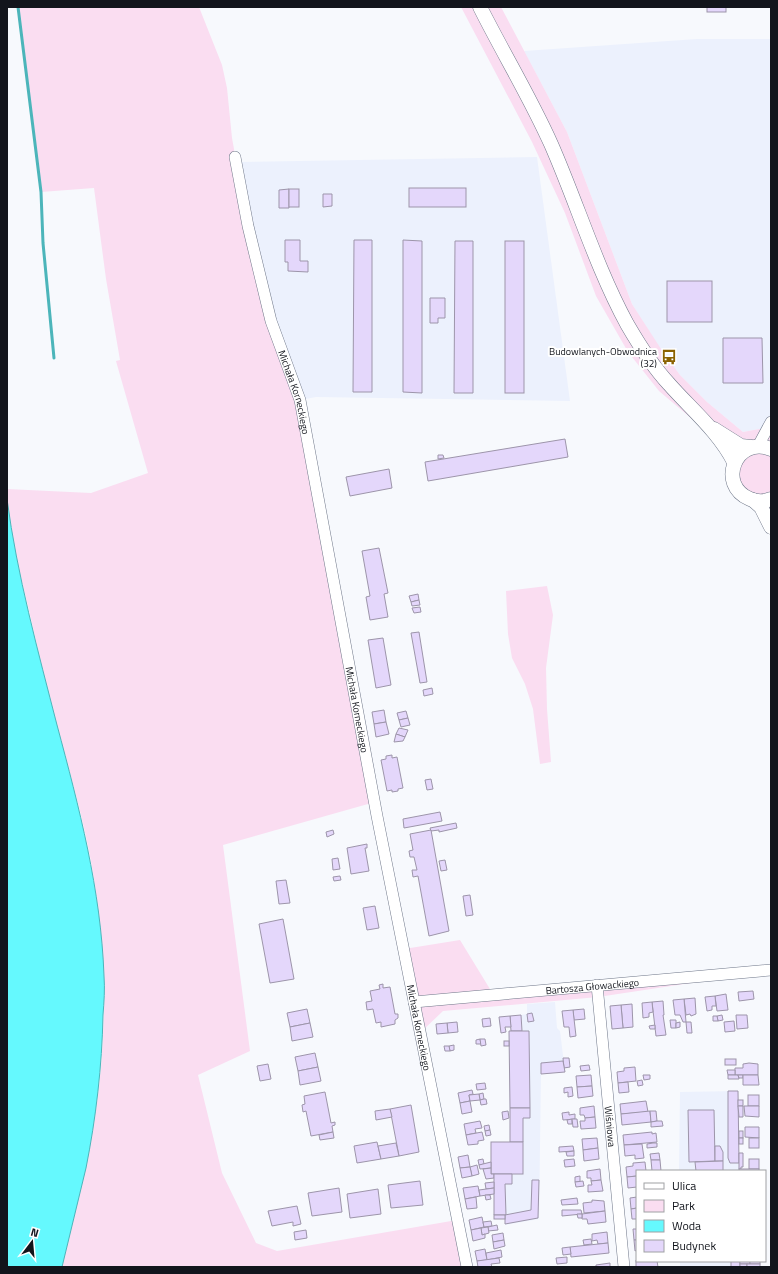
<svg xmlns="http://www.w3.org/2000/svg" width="778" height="1274" font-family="'Titillium Web',sans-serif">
<rect width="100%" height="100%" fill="#f7f9fd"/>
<g fill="#ecf1fd">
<path d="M 697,39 L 771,39 L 771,422 L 768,429 L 759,429 L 743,432 L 707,402 L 680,375 L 662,352 L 632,304 L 567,132 L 524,51 Z"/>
<path d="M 537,157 L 570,401 L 316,397 L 300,400 L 271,321 L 236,162 Z"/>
<path d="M 555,1002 L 557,1028 L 560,1031 L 565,1072 L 541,1074 L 539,1219 L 505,1225 L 505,1219 L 494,1219 L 494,1175 L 491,1174 L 491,1142 L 510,1142 L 509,1031 L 522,1031 L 521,1015 L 527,1014 L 527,1004 Z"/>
<path d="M 738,1091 L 739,1171 L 679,1171 L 680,1092 Z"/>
<rect x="680" y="1261" width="60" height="6"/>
</g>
<g fill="#faddf1">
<path d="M 18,7 L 199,7 L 222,65 L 227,88 L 232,138 L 248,226 L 300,400 L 375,802 L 223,845 L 250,1051 L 198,1075 L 222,1173 L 256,1243 L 277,1251 L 457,1220 L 467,1267 L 62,1267 C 75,1213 89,1159 97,1103 C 110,1006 104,906 80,811 C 69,767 56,724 45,680 C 39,654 33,628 27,602 C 18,565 7,527 7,489 L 91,493 L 148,473 L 116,361 L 120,360 L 106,279 L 94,188 L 41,192 Z"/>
<path d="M 461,7 L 501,7 L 567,132 L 632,304 L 663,352 L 680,375 L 707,402 L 743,432 L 759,429 L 771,430 L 771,528 L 746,497 L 734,462 L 705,430 L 659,391 L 628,352 L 596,296 L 565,213 L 532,142 Z"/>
<path d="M 547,586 L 553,615 L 546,668 L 547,709 L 551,762 L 540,764 L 533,709 L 525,684 L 512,658 L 508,634 L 506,591 Z"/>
<path d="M 460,940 L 493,994 L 771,971 L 598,997 L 443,1011 L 420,1033 L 404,949 Z"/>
</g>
<path fill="#65f9fe" stroke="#4cb5ba" d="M 7,499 C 17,575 38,651 57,725 C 79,807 101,890 104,976 C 105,989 104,1002 103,1015 C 102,1066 96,1118 86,1168 C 78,1201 70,1234 62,1267 L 7,1267 Z"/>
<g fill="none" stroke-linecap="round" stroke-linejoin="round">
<path stroke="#4cb5ba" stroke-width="3" d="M 18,7 L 41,192 L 43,243 L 54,358"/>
</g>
<g fill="#e4d7fb" stroke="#9d95aa">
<rect x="707" y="7" width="19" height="5"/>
<rect x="409" y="188" width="57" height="19"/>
<path d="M 289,189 L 289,208 L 279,208 L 279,190 Z"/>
<rect x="289" y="189" width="10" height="18"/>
<path d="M 323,194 L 332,194 L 332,206 L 323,207 Z"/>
<path d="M 285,240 L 300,240 L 300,261 L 308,261 L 308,272 L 288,271 L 288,262 L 285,262 Z"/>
<path d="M 354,240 L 372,240 L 372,392 L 353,392 Z"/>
<path d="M 403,240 L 422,241 L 422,393 L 403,392 Z"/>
<path d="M 455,241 L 473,241 L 473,393 L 454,393 Z"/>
<rect x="505" y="241" width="19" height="152"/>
<rect x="667" y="281" width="45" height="41"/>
<path d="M 430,298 L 445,298 L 445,318 L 438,318 L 438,323 L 430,323 Z"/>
<path d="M 723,338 L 762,338 L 763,383 L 723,383 Z"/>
<path d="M 565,439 L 568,457 L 428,481 L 425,462 Z"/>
<path d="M 438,455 L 443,455 L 444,458 L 438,459 Z"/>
<path d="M 389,469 L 392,488 L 350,496 L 346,477 Z"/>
<path d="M 379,548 L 388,593 L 384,594 L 388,617 L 370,620 L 366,597 L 370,596 L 362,551 Z"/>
<path d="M 418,594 L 419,600 L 411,602 L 409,596 Z"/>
<path d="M 419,600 L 420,605 L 412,606 L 411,602 Z"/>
<path d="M 420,607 L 421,612 L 414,613 L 412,608 Z"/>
<path d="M 419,632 L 427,682 L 420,683 L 411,633 Z"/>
<path d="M 383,638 L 391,685 L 376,688 L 368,640 Z"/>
<path d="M 432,688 L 433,694 L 424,696 L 423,690 Z"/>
<path d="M 384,710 L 386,722 L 374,724 L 372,712 Z"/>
<path d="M 406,711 L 408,718 L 399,720 L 397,713 Z"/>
<path d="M 408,718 L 410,725 L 401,727 L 399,720 Z"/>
<path d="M 386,722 L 389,734 L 376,737 L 374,724 Z"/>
<path d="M 399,728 L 408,730 L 405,737 L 396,734 Z"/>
<path d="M 396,734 L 405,737 L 403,741 L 394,742 Z"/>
<path d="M 392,755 L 392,758 L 397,757 L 403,788 L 398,789 L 398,791 L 392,792 L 392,790 L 387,791 L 381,760 L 386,759 L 386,756 Z"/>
<path d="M 431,779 L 433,789 L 427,790 L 425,780 Z"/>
<path d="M 440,812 L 442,821 L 404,828 L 403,819 Z"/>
<path d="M 456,823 L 457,828 L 439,832 L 439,830 L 431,831 L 430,828 Z"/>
<path d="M 333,830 L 334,834 L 327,837 L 326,832 Z"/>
<path d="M 431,830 L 449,931 L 429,936 L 418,876 L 413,877 L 412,870 L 417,870 L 414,857 L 410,857 L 409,851 L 413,850 L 410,834 Z"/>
<path d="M 367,844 L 367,848 L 365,848 L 369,871 L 351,874 L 347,848 Z"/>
<path d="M 338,858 L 340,869 L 333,870 L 332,859 Z"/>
<path d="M 445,860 L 447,870 L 441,871 L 439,861 Z"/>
<path d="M 340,876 L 341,880 L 334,881 L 333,877 Z"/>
<path d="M 286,880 L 290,903 L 279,904 L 276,881 Z"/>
<path d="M 470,895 L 473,915 L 466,916 L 463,896 Z"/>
<path d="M 375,906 L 379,928 L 367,930 L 363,908 Z"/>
<path d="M 283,919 L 294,979 L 270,983 L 259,924 Z"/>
<path d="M 383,984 L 383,988 L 390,987 L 395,1014 L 398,1014 L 398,1018 L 395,1020 L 395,1024 L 381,1027 L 381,1022 L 376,1023 L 373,1009 L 367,1010 L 366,1002 L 372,1001 L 370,991 L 380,989 L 379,985 Z"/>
<path d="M 753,991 L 754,999 L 739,1001 L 738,992 Z"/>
<path d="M 726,994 L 728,1010 L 717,1011 L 715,996 Z"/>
<path d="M 715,996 L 716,1006 L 712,1006 L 712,1010 L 707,1011 L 705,997 Z"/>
<path d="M 695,998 L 696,1014 L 691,1016 L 690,1014 L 686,1015 L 684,999 Z"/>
<path d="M 684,999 L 686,1022 L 683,1022 L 680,1015 L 675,1015 L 673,1000 Z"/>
<path d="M 663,1001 L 664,1015 L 663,1015 L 666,1035 L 656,1036 L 652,1002 Z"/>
<path d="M 652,1002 L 653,1012 L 649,1013 L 649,1017 L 643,1018 L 642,1003 Z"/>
<path d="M 632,1004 L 633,1027 L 623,1028 L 621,1005 Z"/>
<path d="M 621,1005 L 623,1028 L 612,1029 L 610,1006 Z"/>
<path d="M 307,1009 L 310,1023 L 290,1027 L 287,1013 Z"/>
<path d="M 584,1009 L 585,1019 L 574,1020 L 573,1010 Z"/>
<path d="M 573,1010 L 576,1036 L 570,1037 L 569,1027 L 564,1027 L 562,1011 Z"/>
<path d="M 532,1013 L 534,1021 L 528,1022 L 527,1014 Z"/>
<path d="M 521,1015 L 522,1031 L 511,1031 L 510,1016 Z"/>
<path d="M 722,1015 L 723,1020 L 718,1021 L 717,1016 Z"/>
<path d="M 736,1015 L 747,1015 L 748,1028 L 737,1029 Z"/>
<path d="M 510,1016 L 511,1027 L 505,1027 L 506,1032 L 501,1033 L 499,1017 Z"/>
<path d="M 713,1016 L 717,1016 L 718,1021 L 713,1021 Z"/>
<path d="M 490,1018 L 491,1026 L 483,1027 L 482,1019 Z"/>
<path d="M 670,1020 L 676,1020 L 676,1028 L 671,1028 Z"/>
<path d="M 734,1021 L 735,1031 L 725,1032 L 724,1022 Z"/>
<path d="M 457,1022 L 458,1032 L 448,1033 L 447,1023 Z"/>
<path d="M 680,1022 L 680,1027 L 676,1028 L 676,1023 Z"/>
<path d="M 686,1022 L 691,1022 L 692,1033 L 687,1033 Z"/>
<path d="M 310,1023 L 313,1037 L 292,1041 L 290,1027 Z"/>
<path d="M 447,1023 L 448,1033 L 437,1034 L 436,1024 Z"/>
<path d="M 655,1025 L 655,1029 L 650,1029 L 649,1026 Z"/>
<path d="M 509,1031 L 529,1031 L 530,1108 L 510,1108 Z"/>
<path d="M 480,1039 L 481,1044 L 476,1044 L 476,1040 Z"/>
<path d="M 480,1039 L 485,1039 L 486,1045 L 481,1046 Z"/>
<rect x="504" y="1041" width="5" height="5"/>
<path d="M 454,1045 L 454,1050 L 450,1051 L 449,1046 Z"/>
<path d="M 444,1046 L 449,1046 L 450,1051 L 445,1051 Z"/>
<path d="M 315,1053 L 318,1067 L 298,1071 L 295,1057 Z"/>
<path d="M 563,1058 L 569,1058 L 570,1067 L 564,1068 Z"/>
<rect x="725" y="1059" width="11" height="6"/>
<path d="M 563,1061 L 565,1072 L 541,1074 L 541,1063 Z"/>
<path d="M 749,1063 L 758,1064 L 758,1075 L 735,1075 L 735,1068 L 743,1068 L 743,1064 Z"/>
<path d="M 268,1064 L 271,1079 L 260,1081 L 257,1066 Z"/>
<path d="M 589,1065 L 590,1070 L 581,1071 L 580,1066 Z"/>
<path d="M 318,1067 L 321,1081 L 300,1085 L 298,1071 Z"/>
<path d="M 635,1067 L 636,1081 L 618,1083 L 617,1072 L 624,1071 L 624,1068 Z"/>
<path d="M 727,1070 L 735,1070 L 735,1075 L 728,1075 Z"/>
<path d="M 591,1075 L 592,1086 L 577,1087 L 576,1076 Z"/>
<path d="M 643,1075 L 650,1075 L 650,1079 L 644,1080 Z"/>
<path d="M 728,1075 L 738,1075 L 739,1079 L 728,1079 Z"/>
<path d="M 738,1075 L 743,1075 L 743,1078 L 739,1078 Z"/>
<path d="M 743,1075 L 758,1075 L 759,1085 L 743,1085 Z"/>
<path d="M 642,1080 L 643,1085 L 638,1086 L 637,1081 Z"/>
<path d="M 628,1082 L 629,1092 L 619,1093 L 618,1083 Z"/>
<path d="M 485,1083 L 486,1089 L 477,1090 L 476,1084 Z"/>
<path d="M 592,1086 L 593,1096 L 578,1098 L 577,1087 Z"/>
<path d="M 572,1087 L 573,1096 L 568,1097 L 568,1092 L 564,1093 L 564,1088 Z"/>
<path d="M 472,1090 L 473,1094 L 469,1095 L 470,1101 L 460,1103 L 458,1093 Z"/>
<path d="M 728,1091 L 738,1091 L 739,1163 L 730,1163 L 728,1158 Z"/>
<path d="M 325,1092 L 331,1123 L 335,1122 L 335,1125 L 332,1126 L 333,1132 L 311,1136 L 306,1111 L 303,1112 L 302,1105 L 305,1104 L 304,1096 Z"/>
<path d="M 483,1093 L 484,1099 L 480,1100 L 479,1094 Z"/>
<path d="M 479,1094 L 480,1100 L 470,1101 L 469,1095 Z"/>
<rect x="748" y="1095" width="11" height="11"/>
<path d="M 484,1099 L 486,1099 L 487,1104 L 481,1105 L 480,1100 Z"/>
<rect x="738" y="1100" width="5" height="6"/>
<path d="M 470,1101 L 472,1112 L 462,1114 L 460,1103 Z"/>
<path d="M 646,1101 L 648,1112 L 621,1114 L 620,1104 Z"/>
<path d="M 411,1105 L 419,1152 L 399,1156 L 390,1109 Z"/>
<path d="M 594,1106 L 595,1117 L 585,1118 L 584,1115 L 580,1115 L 580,1108 Z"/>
<path d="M 738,1106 L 743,1106 L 743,1117 L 739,1117 Z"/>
<path d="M 744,1106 L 759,1106 L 759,1117 L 745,1116 Z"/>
<path d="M 510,1108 L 530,1108 L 530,1118 L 523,1118 L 523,1142 L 510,1142 Z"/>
<path d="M 390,1109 L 392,1117 L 376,1120 L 375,1111 Z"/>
<path d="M 688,1110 L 714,1110 L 715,1161 L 689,1162 Z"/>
<path d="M 508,1111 L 509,1118 L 503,1120 L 502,1112 Z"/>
<path d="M 650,1111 L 651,1122 L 622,1125 L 621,1114 Z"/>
<path d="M 650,1111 L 656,1111 L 657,1121 L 651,1122 Z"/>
<path d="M 569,1112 L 569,1115 L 575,1114 L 575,1119 L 563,1120 L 562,1113 Z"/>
<path d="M 595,1117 L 596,1128 L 581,1129 L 580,1121 L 585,1121 L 585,1118 Z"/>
<path d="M 572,1119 L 572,1124 L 568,1124 L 567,1120 Z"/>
<path d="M 572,1119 L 577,1119 L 578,1127 L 573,1127 Z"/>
<path d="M 480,1121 L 482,1128 L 475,1129 L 476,1133 L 466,1135 L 464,1124 Z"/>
<path d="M 657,1121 L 662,1121 L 663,1126 L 651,1127 L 651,1122 Z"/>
<path d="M 489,1125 L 490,1130 L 485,1131 L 484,1126 Z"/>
<path d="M 745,1127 L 759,1127 L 759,1138 L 745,1137 Z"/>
<path d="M 490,1130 L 491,1135 L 486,1136 L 485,1131 Z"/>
<rect x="739" y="1131" width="4" height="7"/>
<path d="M 333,1132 L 334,1138 L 320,1140 L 319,1135 Z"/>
<path d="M 482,1132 L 484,1140 L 478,1141 L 478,1144 L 468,1145 L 466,1135 Z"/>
<path d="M 652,1132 L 652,1134 L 656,1133 L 657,1142 L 624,1145 L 623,1135 Z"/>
<path d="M 597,1138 L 598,1148 L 583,1150 L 582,1139 Z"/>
<rect x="739" y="1138" width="4" height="6"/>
<rect x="749" y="1138" width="10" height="10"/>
<path d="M 377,1142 L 381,1159 L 357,1163 L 354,1146 Z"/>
<rect x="491" y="1142" width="32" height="32"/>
<path d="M 396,1143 L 399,1156 L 381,1159 L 378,1146 Z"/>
<path d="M 653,1143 L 657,1143 L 657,1147 L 647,1148 L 647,1144 Z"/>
<path d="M 642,1144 L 644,1158 L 635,1159 L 635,1155 L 625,1156 L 624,1145 Z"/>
<path d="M 573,1146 L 574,1151 L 559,1152 L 559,1147 Z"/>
<path d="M 715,1146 L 720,1146 L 723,1152 L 723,1161 L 715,1161 Z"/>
<path d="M 598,1148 L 599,1159 L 584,1161 L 583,1150 Z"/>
<path d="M 574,1151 L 574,1156 L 567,1156 L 566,1152 Z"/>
<path d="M 659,1153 L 660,1160 L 651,1160 L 650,1154 Z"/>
<path d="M 739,1153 L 743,1153 L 743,1167 L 741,1167 L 741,1169 L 739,1169 Z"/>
<path d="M 468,1155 L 470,1167 L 460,1168 L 458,1157 Z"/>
<path d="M 483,1159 L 484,1164 L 479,1165 L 478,1160 Z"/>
<path d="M 574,1159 L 575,1166 L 565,1167 L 564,1160 Z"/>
<rect x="749" y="1159" width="10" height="10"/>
<path d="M 651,1160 L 660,1160 L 661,1171 L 652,1171 Z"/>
<path d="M 723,1161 L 723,1171 L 696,1171 L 695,1162 Z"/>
<path d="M 491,1162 L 491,1168 L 480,1169 L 479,1165 Z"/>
<path d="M 645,1162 L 646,1171 L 637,1171 L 637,1176 L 627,1177 L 626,1167 L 633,1166 L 633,1163 Z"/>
<path d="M 477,1165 L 479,1174 L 472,1176 L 470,1167 Z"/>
<path d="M 470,1167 L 472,1176 L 462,1178 L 460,1168 Z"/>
<path d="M 491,1168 L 491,1174 L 494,1174 L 494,1178 L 486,1179 L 483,1169 Z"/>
<path d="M 600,1169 L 601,1180 L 591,1181 L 591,1178 L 587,1178 L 587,1171 Z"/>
<rect x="739" y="1169" width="20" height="2"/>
<path d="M 494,1174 L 512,1174 L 512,1184 L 505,1184 L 506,1215 L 494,1215 Z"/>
<path d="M 580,1176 L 580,1182 L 575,1182 L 575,1177 Z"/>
<path d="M 637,1176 L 637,1187 L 628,1188 L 627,1177 Z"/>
<path d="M 532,1180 L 539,1180 L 538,1218 L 505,1224 L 505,1215 L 531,1210 Z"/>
<path d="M 601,1180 L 603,1191 L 588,1192 L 588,1185 L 592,1185 L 591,1181 Z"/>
<path d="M 420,1181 L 423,1205 L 391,1208 L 388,1185 Z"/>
<path d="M 583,1181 L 584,1186 L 576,1187 L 575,1182 Z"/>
<path d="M 494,1182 L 494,1188 L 486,1189 L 485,1183 Z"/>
<path d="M 478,1186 L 480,1196 L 465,1199 L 463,1188 Z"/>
<path d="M 339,1188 L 342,1212 L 312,1216 L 308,1193 Z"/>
<path d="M 494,1188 L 494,1194 L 480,1196 L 479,1190 Z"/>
<path d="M 378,1189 L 381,1214 L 350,1218 L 347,1194 Z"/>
<path d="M 485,1195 L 490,1195 L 491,1199 L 486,1200 Z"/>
<path d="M 476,1197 L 477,1208 L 467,1209 L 465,1199 Z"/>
<path d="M 637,1197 L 637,1208 L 631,1209 L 630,1198 Z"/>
<path d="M 577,1198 L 578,1204 L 562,1205 L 561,1200 Z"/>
<path d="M 592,1200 L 604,1201 L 605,1211 L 584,1213 L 583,1203 L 592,1202 Z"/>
<path d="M 297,1206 L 301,1224 L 293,1226 L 293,1222 L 272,1226 L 268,1211 Z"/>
<path d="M 637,1208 L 637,1219 L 632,1219 L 631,1209 Z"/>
<path d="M 562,1210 L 581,1210 L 582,1214 L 562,1216 Z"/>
<path d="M 605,1211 L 606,1222 L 588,1224 L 587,1219 L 582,1219 L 582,1214 Z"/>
<path d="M 577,1214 L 582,1214 L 582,1218 L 578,1218 Z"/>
<rect x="494" y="1215" width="11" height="4"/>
<path d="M 482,1217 L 484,1227 L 471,1230 L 469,1220 Z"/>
<path d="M 491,1221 L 492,1226 L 484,1227 L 483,1222 Z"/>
<path d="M 497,1225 L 498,1230 L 488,1231 L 488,1227 Z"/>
<path d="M 488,1227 L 489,1233 L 482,1235 L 481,1228 Z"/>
<path d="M 481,1228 L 482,1235 L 485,1234 L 485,1238 L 473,1241 L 471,1230 Z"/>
<path d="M 633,1229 L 637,1229 L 637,1240 L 634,1240 Z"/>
<path d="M 306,1230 L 307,1238 L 295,1240 L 294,1232 Z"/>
<path d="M 607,1232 L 608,1243 L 598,1244 L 597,1240 L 592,1241 L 592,1234 Z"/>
<path d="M 503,1233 L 504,1240 L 493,1242 L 492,1235 Z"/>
<path d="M 591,1239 L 592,1244 L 584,1245 L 583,1240 Z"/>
<path d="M 504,1240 L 505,1246 L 494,1249 L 493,1242 Z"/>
<path d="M 634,1240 L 637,1240 L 637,1250 L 635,1251 Z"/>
<path d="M 608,1243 L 609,1253 L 571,1257 L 570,1247 Z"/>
<path d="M 570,1247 L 571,1254 L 563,1255 L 562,1248 Z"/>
<path d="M 485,1249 L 487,1260 L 477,1261 L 475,1251 Z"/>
<path d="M 501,1250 L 502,1257 L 487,1260 L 486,1253 Z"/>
<path d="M 567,1257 L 567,1263 L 557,1264 L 556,1258 Z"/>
<path d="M 499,1258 L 500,1263 L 491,1264 L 492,1267 L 478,1267 L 477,1261 Z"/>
<path d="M 636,1260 L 657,1261 L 658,1267 L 636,1267 Z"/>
<rect x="731" y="1261" width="9" height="6"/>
<rect x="740" y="1261" width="10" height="3"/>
<rect x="750" y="1261" width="10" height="3"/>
<path d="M 610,1263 L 610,1267 L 596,1267 L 596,1265 Z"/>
<rect x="740" y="1264" width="7" height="3"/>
<rect x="747" y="1264" width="13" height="3"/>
</g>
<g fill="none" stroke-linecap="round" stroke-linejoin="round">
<defs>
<g id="minor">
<path id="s1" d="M 235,157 L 248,226 L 271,321 L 300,400 L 377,816 L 467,1267"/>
<path d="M 758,446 L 771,422"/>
<path id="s2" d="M 597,985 L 624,1267"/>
<path id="s3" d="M 414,1002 L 771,970"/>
</g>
<g id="major">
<path d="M 480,7 C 503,53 530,97 551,144 C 577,203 596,267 627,324 C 638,343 654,368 669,384 C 691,409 719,432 734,462"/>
<path d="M 714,429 L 741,446 L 751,447"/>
<path d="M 771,449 C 736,435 716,485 750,499 C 757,502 764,502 771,499"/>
<path d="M 753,500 L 761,507 L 771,527"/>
</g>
</defs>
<use href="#minor" stroke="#6f7789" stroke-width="12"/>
<use href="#major" stroke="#6f7789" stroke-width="15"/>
<use href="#minor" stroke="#fff" stroke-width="11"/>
<use href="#major" stroke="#fff" stroke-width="14"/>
</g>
<defs>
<symbol id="bus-bare" viewBox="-9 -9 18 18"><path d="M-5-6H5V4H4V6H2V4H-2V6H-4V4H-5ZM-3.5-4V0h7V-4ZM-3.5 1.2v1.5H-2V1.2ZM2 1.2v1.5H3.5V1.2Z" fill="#8b6202" stroke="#fff" stroke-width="2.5" paint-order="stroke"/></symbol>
</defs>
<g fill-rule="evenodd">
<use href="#bus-bare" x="658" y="346" width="22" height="22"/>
</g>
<g text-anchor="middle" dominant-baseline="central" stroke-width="4" stroke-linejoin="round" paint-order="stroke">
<g font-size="10" fill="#12151c" stroke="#fff" text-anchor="end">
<text x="657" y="351">Budowlanych-Obwodnica<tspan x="657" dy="12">(32)</tspan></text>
</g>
<g font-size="10" fill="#12151c" stroke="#fff">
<text stroke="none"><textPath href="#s1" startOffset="243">Michała Korneckiego</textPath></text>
<text stroke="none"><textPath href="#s1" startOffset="567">Michała Korneckiego</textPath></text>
<text stroke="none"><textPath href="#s3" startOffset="179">Bartosza Głowackiego</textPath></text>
<text stroke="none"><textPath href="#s1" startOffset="891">Michała Korneckiego</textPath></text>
<text stroke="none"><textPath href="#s2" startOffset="142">Wiśniowa</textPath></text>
</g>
</g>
<rect width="778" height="1274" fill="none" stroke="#12151c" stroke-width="16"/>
<rect x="636" y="1170" width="130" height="92" fill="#ffffff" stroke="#a0a1a4"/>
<rect x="644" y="1183" width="20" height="6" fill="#ffffff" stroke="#a0a1a4"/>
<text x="672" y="1190" font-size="12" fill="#12151c">Ulica</text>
<rect x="644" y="1200" width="20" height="12" fill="#faddf1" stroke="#a0a1a4"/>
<text x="672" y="1210" font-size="12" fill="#12151c">Park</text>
<rect x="644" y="1220" width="20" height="12" fill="#65f9fe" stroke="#a0a1a4"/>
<text x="672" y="1230" font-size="12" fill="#12151c">Woda</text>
<rect x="644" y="1240" width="20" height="12" fill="#e4d7fb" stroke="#a0a1a4"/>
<text x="672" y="1250" font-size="12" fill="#12151c">Budynek</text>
<g transform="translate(32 1242) rotate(16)" stroke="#ffffff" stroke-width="3" paint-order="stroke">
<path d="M0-3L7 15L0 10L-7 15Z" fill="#12151c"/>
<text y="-6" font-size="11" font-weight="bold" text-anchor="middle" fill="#12151c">N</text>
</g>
</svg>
